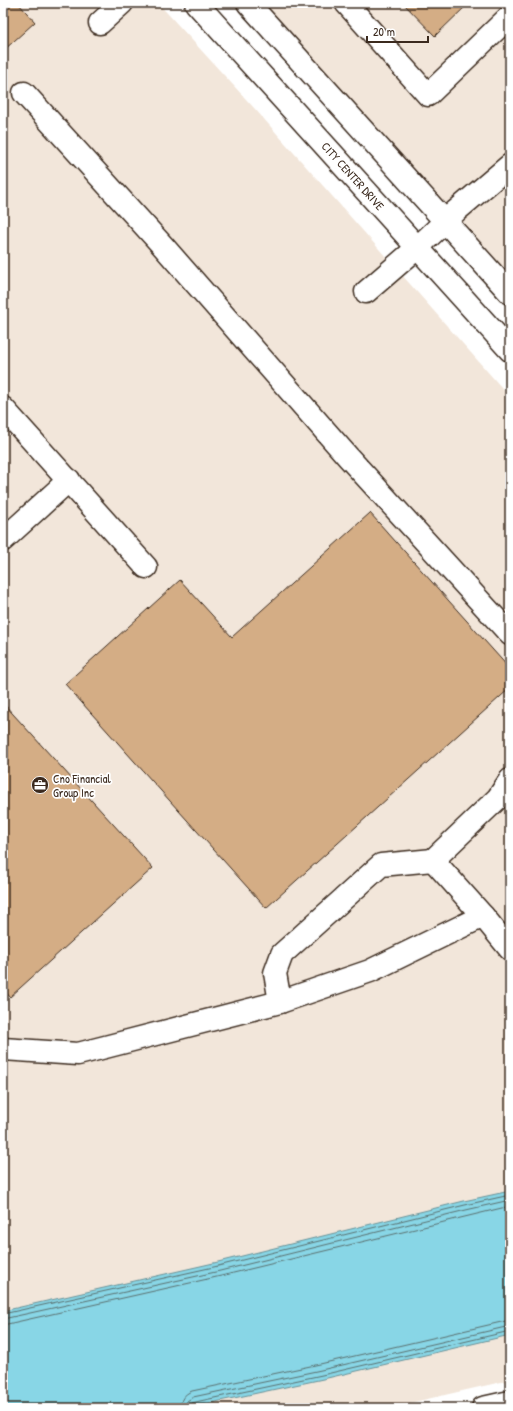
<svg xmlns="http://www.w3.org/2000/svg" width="513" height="1411" font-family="'Patrick Hand',sans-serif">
<rect width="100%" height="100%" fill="#fff"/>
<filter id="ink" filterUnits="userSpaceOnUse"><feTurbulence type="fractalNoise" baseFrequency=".025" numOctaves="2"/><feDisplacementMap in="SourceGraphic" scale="8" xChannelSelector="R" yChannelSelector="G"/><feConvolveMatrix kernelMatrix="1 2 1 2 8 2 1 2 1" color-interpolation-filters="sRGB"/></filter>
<g filter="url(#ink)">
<g fill="#f2e6da">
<path d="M 3,3 L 158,3 L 255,109 L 510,397 L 510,1380 L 388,1408 L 3,1408 Z"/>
<path d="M 259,3 L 510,3 L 510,281 Z"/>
</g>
<path fill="#88d6e6" stroke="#699196" d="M 510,1191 L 510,1335 L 323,1379 L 187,1408 L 3,1408 L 3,1311 L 218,1262 L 464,1201 Z"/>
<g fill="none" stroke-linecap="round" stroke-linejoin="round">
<g stroke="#5a6f6e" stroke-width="1">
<path d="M 3,1314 L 218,1266 L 465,1205 L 510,1195"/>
<path d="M 3,1319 L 220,1271 L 466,1210 L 510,1200"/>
<path d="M 3,1325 L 221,1276 L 510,1206"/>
<path d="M 180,1408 C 180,1400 184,1394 192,1391 L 320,1364 L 510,1320"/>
<path d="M 186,1408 L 187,1401 L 193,1397 L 321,1370 L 510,1326"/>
<path d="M 191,1408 L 192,1403 L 200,1401 L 322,1375 L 510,1331"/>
</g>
</g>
<g fill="#d4ad85" stroke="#3b2a1e">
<path d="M 3,3 L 18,3 L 35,22 L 3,51 Z"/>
<path d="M 403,3 L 469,3 L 435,36 Z"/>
<path d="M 370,513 L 510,669 L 510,688 L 266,908 L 65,684 L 180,580 L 232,637 Z"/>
<path d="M 3,703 L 153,868 L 10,997 L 3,989 Z"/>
</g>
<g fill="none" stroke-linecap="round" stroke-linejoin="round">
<defs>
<g id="minor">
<path d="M 196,3 L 510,350"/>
<path d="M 248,3 L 510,293"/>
<path d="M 346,3 L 428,95 L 510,16"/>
<path d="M 100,23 L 122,3"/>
<path d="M 24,93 L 163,246 L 349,458 L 510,634"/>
<path d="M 366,292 L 417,248 L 456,211 L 510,165"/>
<path d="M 3,408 L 146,567"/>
<path d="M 3,540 L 69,480"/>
<path d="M 483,916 L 433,860 L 498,798 L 510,780"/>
<path d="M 280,1002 L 275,973 L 282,954 L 381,865 L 433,860"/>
<path d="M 3,1049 L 78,1054 L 280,1002 L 370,971 L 483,916 L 510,949"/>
<path d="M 483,1408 L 510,1402"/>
</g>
</defs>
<use href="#minor" stroke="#3b2a1e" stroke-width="25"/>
<path stroke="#3b2a1e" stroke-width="2.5" stroke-dasharray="1 3" stroke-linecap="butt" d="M 505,370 L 510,376"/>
<use href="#minor" stroke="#fff" stroke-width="22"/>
</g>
</g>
<defs>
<symbol id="office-disc" viewBox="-11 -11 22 22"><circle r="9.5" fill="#3b2a1e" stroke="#fff"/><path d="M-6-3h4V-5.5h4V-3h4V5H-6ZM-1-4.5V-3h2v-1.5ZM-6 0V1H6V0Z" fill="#fff"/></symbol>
</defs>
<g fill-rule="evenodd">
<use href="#office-disc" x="30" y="775" width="20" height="20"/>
</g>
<g text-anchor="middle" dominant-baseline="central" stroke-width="3.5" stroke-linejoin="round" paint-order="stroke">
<g font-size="12" fill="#3b2a1e" stroke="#fff">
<text transform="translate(353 176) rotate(48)">CITY CENTER DRIVE</text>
</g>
<g font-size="12" fill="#3b2a1e" stroke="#fff" text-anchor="start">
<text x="53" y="778">Cno Financial<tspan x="53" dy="14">Group Inc</tspan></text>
</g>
</g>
<rect width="513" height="1411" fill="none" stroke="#fff" stroke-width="16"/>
<rect x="8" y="8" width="497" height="1395" fill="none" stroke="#3b2a1e" stroke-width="1.5" filter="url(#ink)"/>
<path d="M367 36v6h61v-6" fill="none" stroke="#3b2a1e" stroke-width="2"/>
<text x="373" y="36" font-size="12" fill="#3b2a1e" stroke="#ffffff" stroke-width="3" paint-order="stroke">20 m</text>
</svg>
